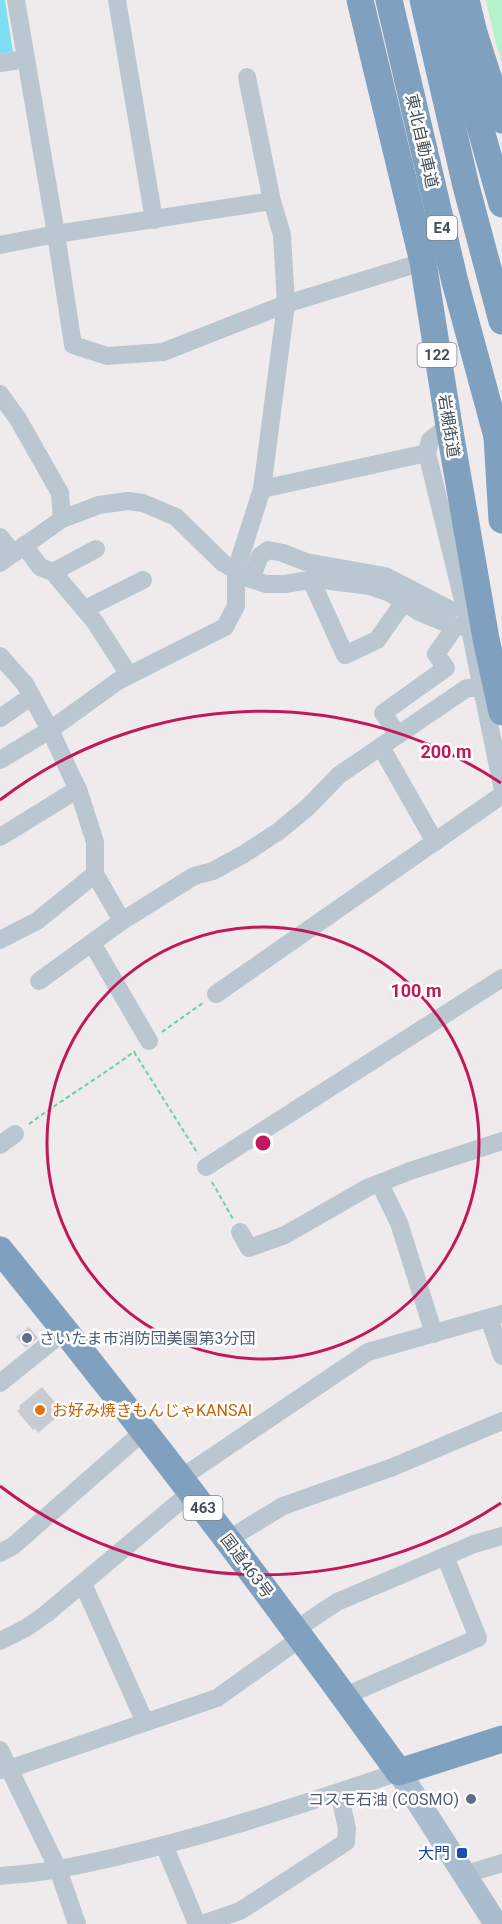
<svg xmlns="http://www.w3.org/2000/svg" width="502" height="1924" font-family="Roboto,'Noto Sans JP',sans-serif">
<rect width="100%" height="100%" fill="#efebec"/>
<path fill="#b5f1ca" d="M 486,0 L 502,0 L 502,62 L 497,48 Z"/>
<path fill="#7edef2" d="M 0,0 L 5,0 L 13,52 L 0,54 Z"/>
<g fill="#c8cbd1">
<path d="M 29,1327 L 38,1338 L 26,1348 L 16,1337 Z"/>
<path d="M 42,1387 L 63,1412 L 38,1433 L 35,1429 L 33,1430 L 17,1411 L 20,1409 L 19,1406 Z"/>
</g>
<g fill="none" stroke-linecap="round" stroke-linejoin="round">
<g stroke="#6bd29b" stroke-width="2" stroke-dasharray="4.5 3" stroke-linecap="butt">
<path d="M 162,1032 L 204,1002"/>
<path d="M 134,1052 L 198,1154"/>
<path d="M 29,1124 C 63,1099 100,1077 135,1051"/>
<path d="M 212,1182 L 233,1219"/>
</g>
<g stroke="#bbc7d0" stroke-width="18">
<path d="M 16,0 L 56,234 L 73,345 L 107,356 L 163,352 L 286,304 L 423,262"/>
<path d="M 117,0 L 154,220"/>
<path d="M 0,63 L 26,59"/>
<path d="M 0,245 L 56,234 L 272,201"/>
<path d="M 0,394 L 18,419 L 60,493 L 62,519"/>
<path d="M 449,426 L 430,440 L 427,453 L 469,625 L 502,786"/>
<path d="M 262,489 L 427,453"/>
<path d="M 0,537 L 13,553"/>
<path d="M 24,545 L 40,567 L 53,572 L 95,622 L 129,675"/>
<path d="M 0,563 L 62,519 L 99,505 L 128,501 L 143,503 L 176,517 L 223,563 L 251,579 L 266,584 L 285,584 L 315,579 L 370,586 L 390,593 L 419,612 L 455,627 L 469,625"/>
<path d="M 53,572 L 96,549"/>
<path d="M 251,579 L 260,556 L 268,550 L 283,553 L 306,562 L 385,576 L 451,610"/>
<path d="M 311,580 L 345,655 L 377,640 L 404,602"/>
<path d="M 85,609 L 143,580"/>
<path d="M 0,656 L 25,684 L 50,730 L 79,792 L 95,842 L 95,874 L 37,921 L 0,940"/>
<path d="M 0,718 L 32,696"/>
<path d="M 398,735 L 383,713 L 446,668 L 436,654 L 455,627"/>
<path d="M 381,747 L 435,842"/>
<path d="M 0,760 L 50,730 L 118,681 L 225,627 L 236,606 L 236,570 L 262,489 L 286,304 L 282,235 L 272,201 L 247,77"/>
<path d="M 0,837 L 78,789"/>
<path d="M 95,874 L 122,921"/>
<path d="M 92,943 L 149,1041"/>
<path d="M 39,981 L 122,921 L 194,876 L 213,871 L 244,854 L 279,831 L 308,807 L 339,775 L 467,688 L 482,688"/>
<path d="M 216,994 L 502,795"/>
<path d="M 0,1145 L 15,1134"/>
<path d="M 206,1167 L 502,978"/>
<path d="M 380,1184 L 399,1223 L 434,1334"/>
<path d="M 240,1232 L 249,1248 L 285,1235 L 367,1188 L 410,1171 L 502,1141"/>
<path d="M 489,1318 L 502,1356"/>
<path d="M 0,1383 L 66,1330"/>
<path d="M 181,1478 L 368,1352 L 502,1314"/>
<path d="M 227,1540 L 283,1506 L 393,1467 L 502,1421"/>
<path d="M 0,1553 L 13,1546 L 144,1431"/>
<path d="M 83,1584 L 145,1722"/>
<path d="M 295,1630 L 337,1602 L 474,1544 L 502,1536"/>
<path d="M 0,1641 L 26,1628 L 46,1614 L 191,1492"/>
<path d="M 345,1696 L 478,1638 L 445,1556"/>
<path d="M 0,1750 L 58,1869 L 77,1924"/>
<path d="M 0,1770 L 9,1769 L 217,1698 L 301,1638"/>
<path d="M 164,1845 L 197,1924"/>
<path d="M 466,1874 L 502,1863"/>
<path d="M 0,1876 C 20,1874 40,1873 59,1869 C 175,1847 288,1809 399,1772"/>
<path d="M 202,1924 L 240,1911 L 346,1842 L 347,1829 L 339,1792"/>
</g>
<path stroke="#a9bdce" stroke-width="24" d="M 399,1772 L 496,1924"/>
<g stroke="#7fa1bf" stroke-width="27">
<path d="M 360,0 L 423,262 L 449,426 L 486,639 L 502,712"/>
<path d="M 389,0 L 455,282 L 502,455"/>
<path d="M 423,0 L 466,186 L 502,321"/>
<path d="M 444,0 L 502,204"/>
<path d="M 466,0 L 474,33 L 502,120"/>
<path d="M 497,437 L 502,520"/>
<path d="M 0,1250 C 138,1420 271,1594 399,1772 L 502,1739"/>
</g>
</g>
<g fill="none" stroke="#c2185b" stroke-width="3">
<circle cx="263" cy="1143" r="216"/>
<path d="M501 1503A432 432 0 0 1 0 1486M0 800A432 432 0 0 1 501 783"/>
</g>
<g fill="#5c6f8a" stroke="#fff" stroke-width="2">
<circle cx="27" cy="1338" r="6"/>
<circle cx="471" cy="1799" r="6"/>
</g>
<circle fill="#e8710a" stroke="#fff" stroke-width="2" cx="40" cy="1410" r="6"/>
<rect fill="#1a4fb4" stroke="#fff" stroke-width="2" x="456" y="1847" width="12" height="12" rx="3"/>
<g text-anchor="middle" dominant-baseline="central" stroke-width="5" stroke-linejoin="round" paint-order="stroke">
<g fill="#fff" stroke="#7b848c" stroke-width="1.5">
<rect x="427" y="216" width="30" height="24" rx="4.5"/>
<rect x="417.5" y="343" width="39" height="24" rx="4.5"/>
<rect x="183.5" y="1496" width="39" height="24" rx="4.5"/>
</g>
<g font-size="15" font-weight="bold" fill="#43505a">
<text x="442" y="228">E4</text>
<text x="437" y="355">122</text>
<text x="203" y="1508">463</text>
</g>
<g font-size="16" fill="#43505a" stroke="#fff">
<text transform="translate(422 141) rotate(77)">東北自動車道</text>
<text transform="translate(449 426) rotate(81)">岩槻街道</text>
<text transform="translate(247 1566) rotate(53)">国道463号</text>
</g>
<g font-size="16" fill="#4e5e75" stroke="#fff" text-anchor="start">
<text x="39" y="1338">さいたま市消防団美園第3分団</text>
<text x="459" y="1799" text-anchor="end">コスモ石油 (COSMO)</text>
</g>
<g font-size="16" fill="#c56008" stroke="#fff" text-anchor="start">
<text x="52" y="1410">お好み焼きもんじゃKANSAI</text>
</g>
<g font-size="16" fill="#164399" stroke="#fff" text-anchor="end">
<text x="450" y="1853">大門</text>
</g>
</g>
<circle cx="263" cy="1143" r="9" fill="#c2185b" stroke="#fff" stroke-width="3"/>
<g font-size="18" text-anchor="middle" font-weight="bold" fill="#c2185b" stroke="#fff" stroke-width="5" stroke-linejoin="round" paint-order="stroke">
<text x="446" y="758">200 m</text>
<text x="416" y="997">100 m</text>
</g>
</svg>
